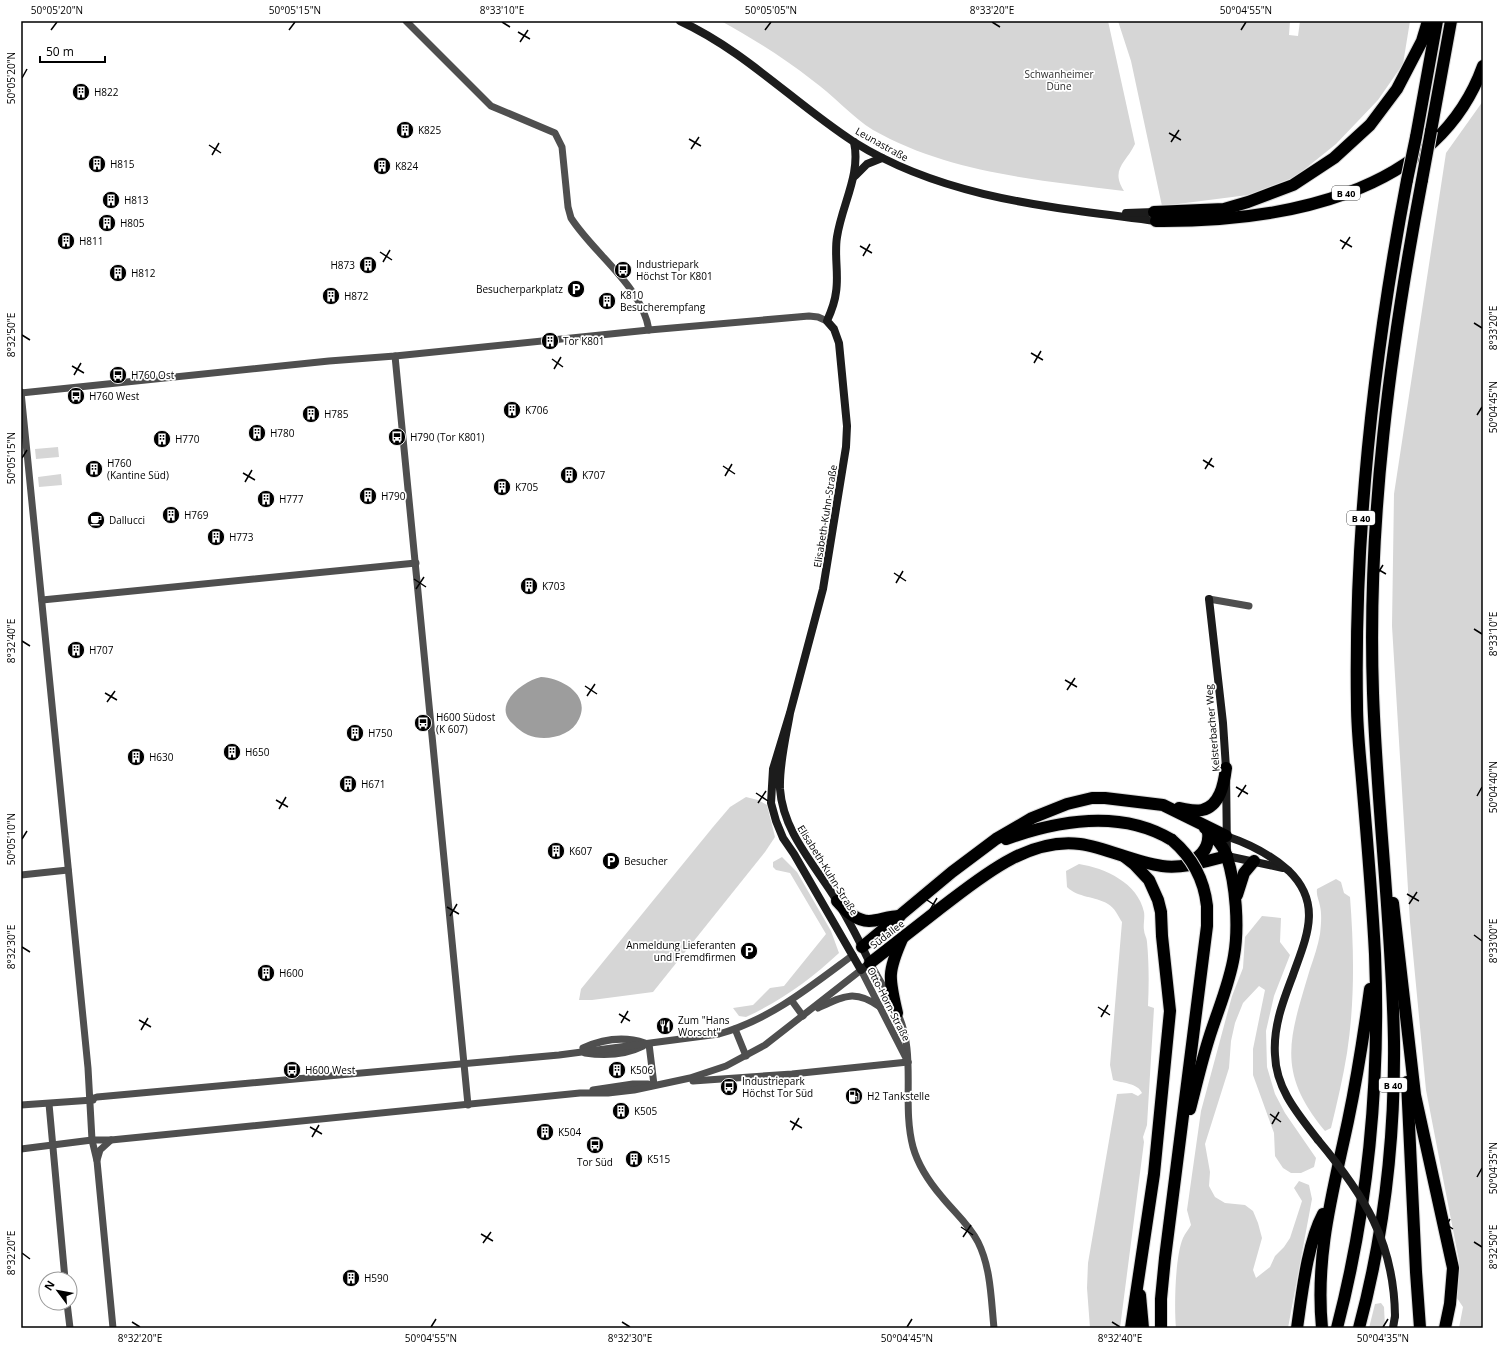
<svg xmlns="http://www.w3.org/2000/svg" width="1504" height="1349" font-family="'Open Sans',sans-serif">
<rect width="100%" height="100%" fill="#fff"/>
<g fill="#d6d6d6">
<path d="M 721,21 L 1108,21 L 1135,144 C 1126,163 1110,169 1124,191 C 1038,180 949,173 873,130 C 853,118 832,94 812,80 C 784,58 752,38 721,21 Z"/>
<path d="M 1118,21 L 1290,21 L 1289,35 L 1298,36 L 1300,21 L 1410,21 L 1403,64 L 1378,100 L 1336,144 L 1295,177 L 1248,195 L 1162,206 L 1131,61 Z"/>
<path d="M 1483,101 L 1483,1328 L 1459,1328 L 1463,1307 L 1457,1298 L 1459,1261 L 1426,1090 L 1410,922 L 1392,626 L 1394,494 L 1446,153 Z"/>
<path d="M 58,447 L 59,457 L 36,459 L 35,449 Z"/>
<path d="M 61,474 L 62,485 L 39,487 L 38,477 Z"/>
<path d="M 746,797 L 758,800 L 767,805 L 775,837 L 765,852 L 653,992 L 592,1000 L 579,1000 L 581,989 L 713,827 L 730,807 Z"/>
<path d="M 782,857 L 797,872 L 831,931 L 839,953 C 811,979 781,1001 746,1017 L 739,1016 L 733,1008 L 753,1005 L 770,988 L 784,986 L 826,934 L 790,873 L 776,870 L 773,867 L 773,862 Z"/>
<path d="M 1079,864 C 1105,868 1138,883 1144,912 C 1145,918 1143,925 1144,930 C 1144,934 1147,938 1147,942 C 1149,963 1149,985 1148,1006 L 1154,1008 L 1147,1125 L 1143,1137 L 1144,1142 L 1120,1328 L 1090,1328 L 1087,1288 L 1088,1263 L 1117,1094 L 1132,1093 L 1138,1096 L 1142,1093 C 1138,1083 1122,1083 1113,1080 L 1110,1065 L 1122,922 C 1118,916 1115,908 1108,904 C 1095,896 1078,898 1067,887 L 1066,871 Z"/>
<path d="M 1336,879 L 1341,882 L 1344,893 L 1350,897 C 1354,949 1355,1001 1347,1053 C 1343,1078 1337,1103 1331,1128 L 1325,1131 C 1275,1071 1290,1037 1310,969 C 1314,957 1318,946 1320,934 C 1321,925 1322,915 1320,906 C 1319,900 1316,895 1317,889 Z"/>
<path d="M 1262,916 L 1281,918 L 1280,942 L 1290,955 L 1274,996 L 1266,1031 L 1267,1067 L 1275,1094 L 1285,1113 L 1316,1158 L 1314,1167 L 1301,1173 L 1291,1173 L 1283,1168 L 1275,1156 L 1274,1133 L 1253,1075 L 1253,1049 L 1265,990 L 1259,986 L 1243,1003 L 1235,1023 L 1231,1041 L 1229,1068 L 1205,1144 L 1210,1172 L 1209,1186 L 1215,1197 L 1225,1203 L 1245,1205 L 1253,1211 L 1258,1223 L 1262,1238 L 1253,1270 L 1256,1278 L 1270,1267 L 1275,1256 L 1284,1247 L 1290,1238 L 1302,1201 L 1294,1188 L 1299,1181 L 1309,1185 L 1312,1199 L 1288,1328 L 1176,1328 C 1174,1308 1175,1256 1183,1238 C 1185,1233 1189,1229 1191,1225 L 1187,1210 L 1201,1111 L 1232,996 L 1243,968 L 1245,937 Z"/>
<path d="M 1381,1303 L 1384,1307 L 1385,1328 L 1369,1328 L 1375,1304 Z"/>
</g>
<path fill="#9d9d9d" d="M 541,677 C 561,678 591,694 579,719 C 571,737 544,742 528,735 C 523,733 517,728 513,724 C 491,705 523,681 541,677 Z"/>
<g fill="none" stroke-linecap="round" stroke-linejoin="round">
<defs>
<g id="highway">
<path d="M 1431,131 L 1451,21"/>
<path d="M 1416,137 L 1437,21"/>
<path d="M 1154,212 L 1224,209 L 1248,202 L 1293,185 L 1334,158 L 1370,125 L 1397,89 L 1422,41 L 1428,21"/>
<path d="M 1156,221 C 1277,222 1436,197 1483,66"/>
<path d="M 1179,808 C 1186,809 1195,812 1202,810 C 1220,806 1224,784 1226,768"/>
<path d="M 1006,839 C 1059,820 1121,809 1172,840"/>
<path d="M 1125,857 L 1134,864 L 1149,880 L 1158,900 L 1161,912 L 1162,936 L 1170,1011 L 1154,1174 L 1131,1328"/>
<path d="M 1189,862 C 1203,856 1210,846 1208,831"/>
<path d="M 1237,895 L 1244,873 L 1254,861"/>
<path d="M 837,901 C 845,910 856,921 869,921 C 879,921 888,916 900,916"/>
<path d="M 1393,903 L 1415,1095 L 1453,1268 L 1450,1304 L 1445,1328"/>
<path d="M 862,947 L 952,872 L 996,839 L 1032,818 L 1067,804 L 1092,798 L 1105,798 L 1163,805 L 1226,836"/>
<path d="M 870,963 C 893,945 915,928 938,910 C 978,880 1026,837 1080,844 C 1108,848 1133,862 1162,866 C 1183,869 1207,861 1227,856"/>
<path d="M 897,1013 C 889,978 887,973 902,939"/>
<path d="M 1407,1082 L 1416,1272 L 1420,1328"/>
<path d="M 1190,1109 C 1197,1082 1203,1055 1212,1029 C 1220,1005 1230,981 1234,956 C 1239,927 1236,885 1227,857 C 1224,846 1213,835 1205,828"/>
<path d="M 1140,1295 L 1143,1328"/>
<path d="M 1161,1328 L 1161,1299 L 1165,1258 L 1207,926 L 1207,906"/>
<path d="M 1297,1328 C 1302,1294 1307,1244 1323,1214"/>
<path d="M 1322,1328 C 1315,1254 1333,1192 1348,1121 C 1357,1078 1364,1033 1370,989"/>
<path d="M 1337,1328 C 1369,1205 1380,1080 1375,954 C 1372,896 1367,838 1362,780 C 1360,755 1357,730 1357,705 C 1354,528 1374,353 1407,180"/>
<path d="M 1359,1328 C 1384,1235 1395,1137 1394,1041 C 1392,925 1377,809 1373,693 C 1367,521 1390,349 1422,180"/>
</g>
</defs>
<use href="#highway" stroke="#dbdbdb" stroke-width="14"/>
<g stroke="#4f4f4f" stroke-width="7">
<path d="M 406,21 L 491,106 L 555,133 L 562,147 L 568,207 L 571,218 C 594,254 642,286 649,330"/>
<path d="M 395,356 L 468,1105"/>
<path d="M 21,392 L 88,1068 L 92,1140 L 97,1161 L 113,1328"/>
<path d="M 21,393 L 329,361 L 395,356 L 649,330 L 809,316 L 818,317 L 827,321"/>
<path d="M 1209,599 L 1249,606"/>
<path d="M 42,600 L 416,563"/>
<path d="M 21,875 L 68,870"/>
<path d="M 870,963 L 891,1000"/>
<path d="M 792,1001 L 803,1016"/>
<path d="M 818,1008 C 843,996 855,989 880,1007"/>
<path d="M 896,1010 C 918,1052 901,1102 913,1147 C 918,1165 930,1183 942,1197 C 954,1212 969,1224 978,1242 C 991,1268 991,1299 994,1328"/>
<path d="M 735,1029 L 746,1056"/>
<path d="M 649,1044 L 654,1085"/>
<path d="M 583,1048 C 603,1039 624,1036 645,1043"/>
<path d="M 585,1053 C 605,1056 625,1055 643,1046"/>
<path d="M 693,1081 L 792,1074 L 908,1062"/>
<path d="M 593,1090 L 633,1084 L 648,1084"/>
<path d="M 88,1100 L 97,1097 L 559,1055 L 719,1034 C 771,1019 810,987 853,955"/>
<path d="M 49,1104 L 65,1279"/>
<path d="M 21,1105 L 93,1100"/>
<path d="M 21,1149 L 92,1140 L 111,1140 L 580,1093 L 608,1093 L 634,1090 L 690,1078 L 726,1066 L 765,1045 L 861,970 L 908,1062"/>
<path d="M 97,1160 L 100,1150 L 111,1140"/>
<path d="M 67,1303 L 70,1328"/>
</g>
<g stroke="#1c1c1c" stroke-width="8">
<path d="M 680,21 C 745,51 794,103 854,142 C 945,199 1052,207 1156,221"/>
<path d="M 855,176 L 867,164 L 882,158"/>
<path d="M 1126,213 L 1154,212"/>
<path d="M 1209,599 L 1223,723 L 1226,768 L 1227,856 L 1283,868"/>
<path d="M 790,713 C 786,737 779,764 780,789 C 783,832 815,865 837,901 C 849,921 860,942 870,963 L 861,970 L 794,854 L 783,838 L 776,821 L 771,803 L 773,769 L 790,713 L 823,589 L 846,447 L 847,426 L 839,343 L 834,329 L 827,321 C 831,312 835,302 836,292 C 839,274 834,255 837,237 C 842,204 861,175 854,142"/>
<path d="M 1226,836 C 1250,844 1270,854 1289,871 C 1323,904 1306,938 1293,975 C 1283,1001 1273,1027 1275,1055 C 1276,1089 1298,1114 1318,1140"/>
<path d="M 1393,1328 L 1395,1316"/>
</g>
<use href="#highway" stroke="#000" stroke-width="12"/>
<defs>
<g id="highway-bridge">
<path d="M 1407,180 L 1416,137"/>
<path d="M 1422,180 L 1431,131"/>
<path d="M 1172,840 C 1193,858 1204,879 1207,906"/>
</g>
</defs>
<use href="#highway-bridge" stroke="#dbdbdb" stroke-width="14" stroke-linecap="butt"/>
<path stroke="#1c1c1c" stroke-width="8" d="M 1318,1140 C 1364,1195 1394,1241 1395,1316"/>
<use href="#highway-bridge" stroke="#000" stroke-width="12"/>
</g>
<path fill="none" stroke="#000" stroke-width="1.5" d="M 502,22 L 510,27M 992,22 L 1000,27M 51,30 L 57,22M 289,30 L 295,22M 765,30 L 771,22M 1241,30 L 1246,22M 518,32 L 530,39M 520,42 L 528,30M 22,78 L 27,69M 1169,133 L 1181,140M 689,139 L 701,146M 1171,142 L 1179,130M 209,145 L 221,153M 691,149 L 699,137M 212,155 L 219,143M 1340,240 L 1352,247M 860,246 L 872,253M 1342,249 L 1350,237M 380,252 L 392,260M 863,256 L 870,244M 383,262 L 390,250M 1474,323 L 1482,328M 22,335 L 30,340M 1031,353 L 1043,360M 552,359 L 563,367M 1034,363 L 1041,351M 72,366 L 84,373M 554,369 L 561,357M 74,375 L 81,363M 1477,415 L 1482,407M 22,458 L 27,450M 1203,460 L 1214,467M 723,466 L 735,474M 1205,469 L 1212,458M 243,473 L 255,480M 725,476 L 732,464M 245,482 L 252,470M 1374,567 L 1386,574M 894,573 L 906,581M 1376,576 L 1383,565M 414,579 L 426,587M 896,583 L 903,571M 416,589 L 424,577M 1474,629 L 1482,634M 22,641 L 30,646M 1065,680 L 1077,687M 585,686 L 597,694M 1067,690 L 1075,678M 105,693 L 117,700M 587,696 L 595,684M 107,702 L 115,691M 1236,787 L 1248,794M 756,793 L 768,801M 1477,796 L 1482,787M 1238,797 L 1246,785M 276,800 L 288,807M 758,803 L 766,791M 279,809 L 286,797M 22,839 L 27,831M 1407,894 L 1419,901M 927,900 L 939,908M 1409,904 L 1417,892M 447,907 L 459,914M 930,910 L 937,898M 450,916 L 457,904M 1474,935 L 1482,941M 22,947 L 30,952M 1098,1007 L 1110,1015M 619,1014 L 630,1021M 1101,1017 L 1108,1005M 139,1020 L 151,1027M 621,1023 L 628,1011M 141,1030 L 148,1018M 1270,1114 L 1281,1122M 790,1121 L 802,1128M 1272,1124 L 1279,1112M 310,1127 L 322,1134M 792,1130 L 799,1118M 312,1137 L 319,1125M 1477,1177 L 1482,1168M 1441,1221 L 1453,1229M 961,1227 L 973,1235M 1443,1231 L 1450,1219M 481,1234 L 493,1241M 963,1237 L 971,1225M 1474,1242 L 1482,1247M 483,1243 L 491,1232M 22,1253 L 30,1259M 132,1322 L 140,1327M 622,1322 L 630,1327M 1112,1322 L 1120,1327M 431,1327 L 436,1319M 907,1327 L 912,1319M 1383,1327 L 1388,1319"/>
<defs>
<symbol id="building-disc" viewBox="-11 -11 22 22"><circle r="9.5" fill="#000" stroke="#fff"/><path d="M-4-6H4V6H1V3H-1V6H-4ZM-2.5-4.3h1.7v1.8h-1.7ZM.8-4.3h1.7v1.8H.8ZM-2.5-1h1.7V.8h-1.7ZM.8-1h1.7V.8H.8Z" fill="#fff"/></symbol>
<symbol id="bus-disc" viewBox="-11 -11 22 22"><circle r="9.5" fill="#000" stroke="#fff"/><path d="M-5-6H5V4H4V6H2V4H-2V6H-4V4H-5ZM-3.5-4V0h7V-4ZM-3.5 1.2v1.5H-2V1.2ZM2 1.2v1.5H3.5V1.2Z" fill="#fff"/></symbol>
<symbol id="parking-disc" viewBox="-11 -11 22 22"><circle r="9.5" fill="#000" stroke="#fff"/><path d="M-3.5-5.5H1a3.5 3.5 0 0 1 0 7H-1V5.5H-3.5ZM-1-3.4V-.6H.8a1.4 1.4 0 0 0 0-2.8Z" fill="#fff"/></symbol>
<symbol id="cafe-disc" viewBox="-11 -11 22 22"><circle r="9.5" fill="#000" stroke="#fff"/><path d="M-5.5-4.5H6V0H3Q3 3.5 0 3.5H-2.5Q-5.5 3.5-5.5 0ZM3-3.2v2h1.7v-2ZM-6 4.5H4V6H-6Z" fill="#fff"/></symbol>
<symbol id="restaurant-disc" viewBox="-11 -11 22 22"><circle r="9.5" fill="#000" stroke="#fff"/><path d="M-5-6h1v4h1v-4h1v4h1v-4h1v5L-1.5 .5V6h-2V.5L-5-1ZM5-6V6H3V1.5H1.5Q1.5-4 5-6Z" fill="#fff"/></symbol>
<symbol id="fuel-disc" viewBox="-11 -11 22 22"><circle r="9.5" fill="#000" stroke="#fff"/><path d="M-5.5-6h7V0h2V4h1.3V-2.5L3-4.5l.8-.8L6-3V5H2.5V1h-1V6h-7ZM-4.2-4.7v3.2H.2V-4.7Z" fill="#fff"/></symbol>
</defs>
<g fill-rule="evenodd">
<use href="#building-disc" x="71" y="82" width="20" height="20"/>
<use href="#building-disc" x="395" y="120" width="20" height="20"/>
<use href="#building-disc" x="87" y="154" width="20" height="20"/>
<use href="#building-disc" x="372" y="156" width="20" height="20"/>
<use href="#building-disc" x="101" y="190" width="20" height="20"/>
<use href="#building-disc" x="97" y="213" width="20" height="20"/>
<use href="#building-disc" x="56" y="231" width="20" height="20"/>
<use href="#building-disc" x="358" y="255" width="20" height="20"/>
<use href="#bus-disc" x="613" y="260" width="20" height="20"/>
<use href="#building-disc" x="108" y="263" width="20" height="20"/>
<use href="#parking-disc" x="566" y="279" width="20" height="20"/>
<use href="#building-disc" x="321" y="286" width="20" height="20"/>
<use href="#building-disc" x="597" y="291" width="20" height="20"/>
<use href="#building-disc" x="540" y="331" width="20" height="20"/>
<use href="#bus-disc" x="108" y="365" width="20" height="20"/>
<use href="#bus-disc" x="66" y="386" width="20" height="20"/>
<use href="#building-disc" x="502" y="400" width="20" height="20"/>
<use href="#building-disc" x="301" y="404" width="20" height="20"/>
<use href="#building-disc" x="247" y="423" width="20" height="20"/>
<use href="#bus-disc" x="387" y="427" width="20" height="20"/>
<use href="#building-disc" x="152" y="429" width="20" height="20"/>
<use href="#building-disc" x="84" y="459" width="20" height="20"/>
<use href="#building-disc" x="559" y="465" width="20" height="20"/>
<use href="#building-disc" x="492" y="477" width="20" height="20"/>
<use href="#building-disc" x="358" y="486" width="20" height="20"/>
<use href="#building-disc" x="256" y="489" width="20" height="20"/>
<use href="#building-disc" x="161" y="505" width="20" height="20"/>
<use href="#cafe-disc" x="86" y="510" width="20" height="20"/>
<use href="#building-disc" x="206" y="527" width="20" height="20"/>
<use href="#building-disc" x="519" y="576" width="20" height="20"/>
<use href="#building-disc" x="66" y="640" width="20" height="20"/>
<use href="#bus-disc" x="413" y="713" width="20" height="20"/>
<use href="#building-disc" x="345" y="723" width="20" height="20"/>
<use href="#building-disc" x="222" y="742" width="20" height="20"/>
<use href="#building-disc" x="126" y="747" width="20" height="20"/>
<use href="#building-disc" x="338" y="774" width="20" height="20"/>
<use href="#building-disc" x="546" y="841" width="20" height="20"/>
<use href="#parking-disc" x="601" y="851" width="20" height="20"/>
<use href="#parking-disc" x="739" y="941" width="20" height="20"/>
<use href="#building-disc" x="256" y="963" width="20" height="20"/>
<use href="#restaurant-disc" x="655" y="1016" width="20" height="20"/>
<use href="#bus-disc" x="282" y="1060" width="20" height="20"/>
<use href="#building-disc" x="607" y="1060" width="20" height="20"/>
<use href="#bus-disc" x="719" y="1077" width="20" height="20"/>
<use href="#fuel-disc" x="844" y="1086" width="20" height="20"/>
<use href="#building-disc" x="611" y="1101" width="20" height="20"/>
<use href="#building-disc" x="535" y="1122" width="20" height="20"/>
<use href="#bus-disc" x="585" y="1135" width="20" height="20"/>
<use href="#building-disc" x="624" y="1149" width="20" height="20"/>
<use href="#building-disc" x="341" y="1268" width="20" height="20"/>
</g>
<g text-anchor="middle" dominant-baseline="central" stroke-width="3.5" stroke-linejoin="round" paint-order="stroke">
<g fill="#fff" stroke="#4c4c4c" stroke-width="1">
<rect x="1332" y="186" width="28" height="14" rx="3"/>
<rect x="1347" y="511" width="28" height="14" rx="3"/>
<rect x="1379" y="1078" width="28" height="14" rx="3"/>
</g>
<g font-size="9" font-weight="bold" fill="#000">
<text x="1346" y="193">B 40</text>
<text x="1361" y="518">B 40</text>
<text x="1393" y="1085">B 40</text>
</g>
<g font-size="10" fill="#2d2d2d" stroke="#fff">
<text x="1059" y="74">Schwanheimer<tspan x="1059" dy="12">Düne</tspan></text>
</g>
<g font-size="10" fill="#000" stroke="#fff" text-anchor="start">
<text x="94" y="92">H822</text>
<text x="418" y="130">K825</text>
<text x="110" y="164">H815</text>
<text x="395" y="166">K824</text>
<text x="124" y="200">H813</text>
<text x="120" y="223">H805</text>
<text x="79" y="241">H811</text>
<text x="636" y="264">Industriepark<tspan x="636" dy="12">Höchst Tor K801</tspan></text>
<text x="355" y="265" text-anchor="end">H873</text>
<text x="131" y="273">H812</text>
<text x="563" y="289" text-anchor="end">Besucherparkplatz</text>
<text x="620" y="295">K810<tspan x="620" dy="12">Besucherempfang</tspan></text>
<text x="344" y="296">H872</text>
<text x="563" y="341">Tor K801</text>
<text x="131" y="375">H760 Ost</text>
<text x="89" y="396">H760 West</text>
<text x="525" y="410">K706</text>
<text x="324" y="414">H785</text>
<text x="270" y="433">H780</text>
<text x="410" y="437">H790 (Tor K801)</text>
<text x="175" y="439">H770</text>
<text x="107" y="463">H760<tspan x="107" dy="12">(Kantine Süd)</tspan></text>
<text x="582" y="475">K707</text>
<text x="515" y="487">K705</text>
<text x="381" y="496">H790</text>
<text x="279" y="499">H777</text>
<text x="184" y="515">H769</text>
<text x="109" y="520">Dallucci</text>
<text x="229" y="537">H773</text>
<text x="542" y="586">K703</text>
<text x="89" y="650">H707</text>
<text x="436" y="717">H600 Südost<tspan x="436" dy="12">(K 607)</tspan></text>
<text x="368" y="733">H750</text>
<text x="245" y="752">H650</text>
<text x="149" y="757">H630</text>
<text x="361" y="784">H671</text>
<text x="569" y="851">K607</text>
<text x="624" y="861">Besucher</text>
<text x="736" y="945" text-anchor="end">Anmeldung Lieferanten<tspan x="736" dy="12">und Fremdfirmen</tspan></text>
<text x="279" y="973">H600</text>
<text x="678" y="1020">Zum "Hans<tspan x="678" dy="12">Worscht"</tspan></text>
<text x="305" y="1070">H600 West</text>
<text x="630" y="1070">K506</text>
<text x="742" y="1081">Industriepark<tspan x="742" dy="12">Höchst Tor Süd</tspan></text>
<text x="867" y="1096">H2 Tankstelle</text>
<text x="634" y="1111">K505</text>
<text x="558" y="1132">K504</text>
<text x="647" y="1159">K515</text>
<text x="595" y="1162" text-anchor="middle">Tor Süd</text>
<text x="364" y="1278">H590</text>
</g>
<g font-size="10" fill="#000" stroke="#fff">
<text transform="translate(882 144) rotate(29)">Leunastraße</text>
<text transform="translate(825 516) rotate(-81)">Elisabeth-Kuhn-Straße</text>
<text transform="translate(1212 728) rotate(-95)">Kelsterbacher Weg</text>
<text transform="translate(828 870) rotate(58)">Elisabeth-Kuhn-Straße</text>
<text transform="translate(887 934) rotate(-38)">Südallee</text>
<text transform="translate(889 1004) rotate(63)">Otto-Horn-Straße</text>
</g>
</g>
<rect width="1504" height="1349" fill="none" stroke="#ffffff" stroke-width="44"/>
<g transform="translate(58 1291) rotate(302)"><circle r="19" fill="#ffffff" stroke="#999999"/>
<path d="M0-3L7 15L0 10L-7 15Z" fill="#000000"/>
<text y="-6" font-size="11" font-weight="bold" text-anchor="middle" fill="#000000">N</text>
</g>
<path d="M40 56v6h65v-6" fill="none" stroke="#000000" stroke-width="2"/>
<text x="46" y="56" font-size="12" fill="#000000" stroke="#ffffff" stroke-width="3" paint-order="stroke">50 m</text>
<rect x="22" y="22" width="1460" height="1305" fill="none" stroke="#000" stroke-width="1.5"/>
<g font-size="10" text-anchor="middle" fill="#000">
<text x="57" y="14">50°05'20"N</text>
<text x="295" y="14">50°05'15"N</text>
<text x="502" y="14">8°33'10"E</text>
<text x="771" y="14">50°05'05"N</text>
<text x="992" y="14">8°33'20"E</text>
<text x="1246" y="14">50°04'55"N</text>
<text transform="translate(11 78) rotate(-90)" y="4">50°05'20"N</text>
<text transform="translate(1493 328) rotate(-90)" y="4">8°33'20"E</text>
<text transform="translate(11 335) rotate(-90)" y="4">8°32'50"E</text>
<text transform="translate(1493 407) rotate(-90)" y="4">50°04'45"N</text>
<text transform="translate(11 458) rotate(-90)" y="4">50°05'15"N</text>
<text transform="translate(1493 634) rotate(-90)" y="4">8°33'10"E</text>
<text transform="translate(11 641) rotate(-90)" y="4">8°32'40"E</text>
<text transform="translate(1493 787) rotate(-90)" y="4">50°04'40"N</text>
<text transform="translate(11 839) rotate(-90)" y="4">50°05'10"N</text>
<text transform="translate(1493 941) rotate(-90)" y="4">8°33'00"E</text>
<text transform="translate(11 947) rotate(-90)" y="4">8°32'30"E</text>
<text transform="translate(1493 1168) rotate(-90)" y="4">50°04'35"N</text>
<text transform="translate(1493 1247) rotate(-90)" y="4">8°32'50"E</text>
<text transform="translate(11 1253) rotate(-90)" y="4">8°32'20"E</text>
<text x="140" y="1342">8°32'20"E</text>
<text x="431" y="1342">50°04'55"N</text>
<text x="630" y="1342">8°32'30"E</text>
<text x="907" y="1342">50°04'45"N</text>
<text x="1120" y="1342">8°32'40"E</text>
<text x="1383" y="1342">50°04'35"N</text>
</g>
</svg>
